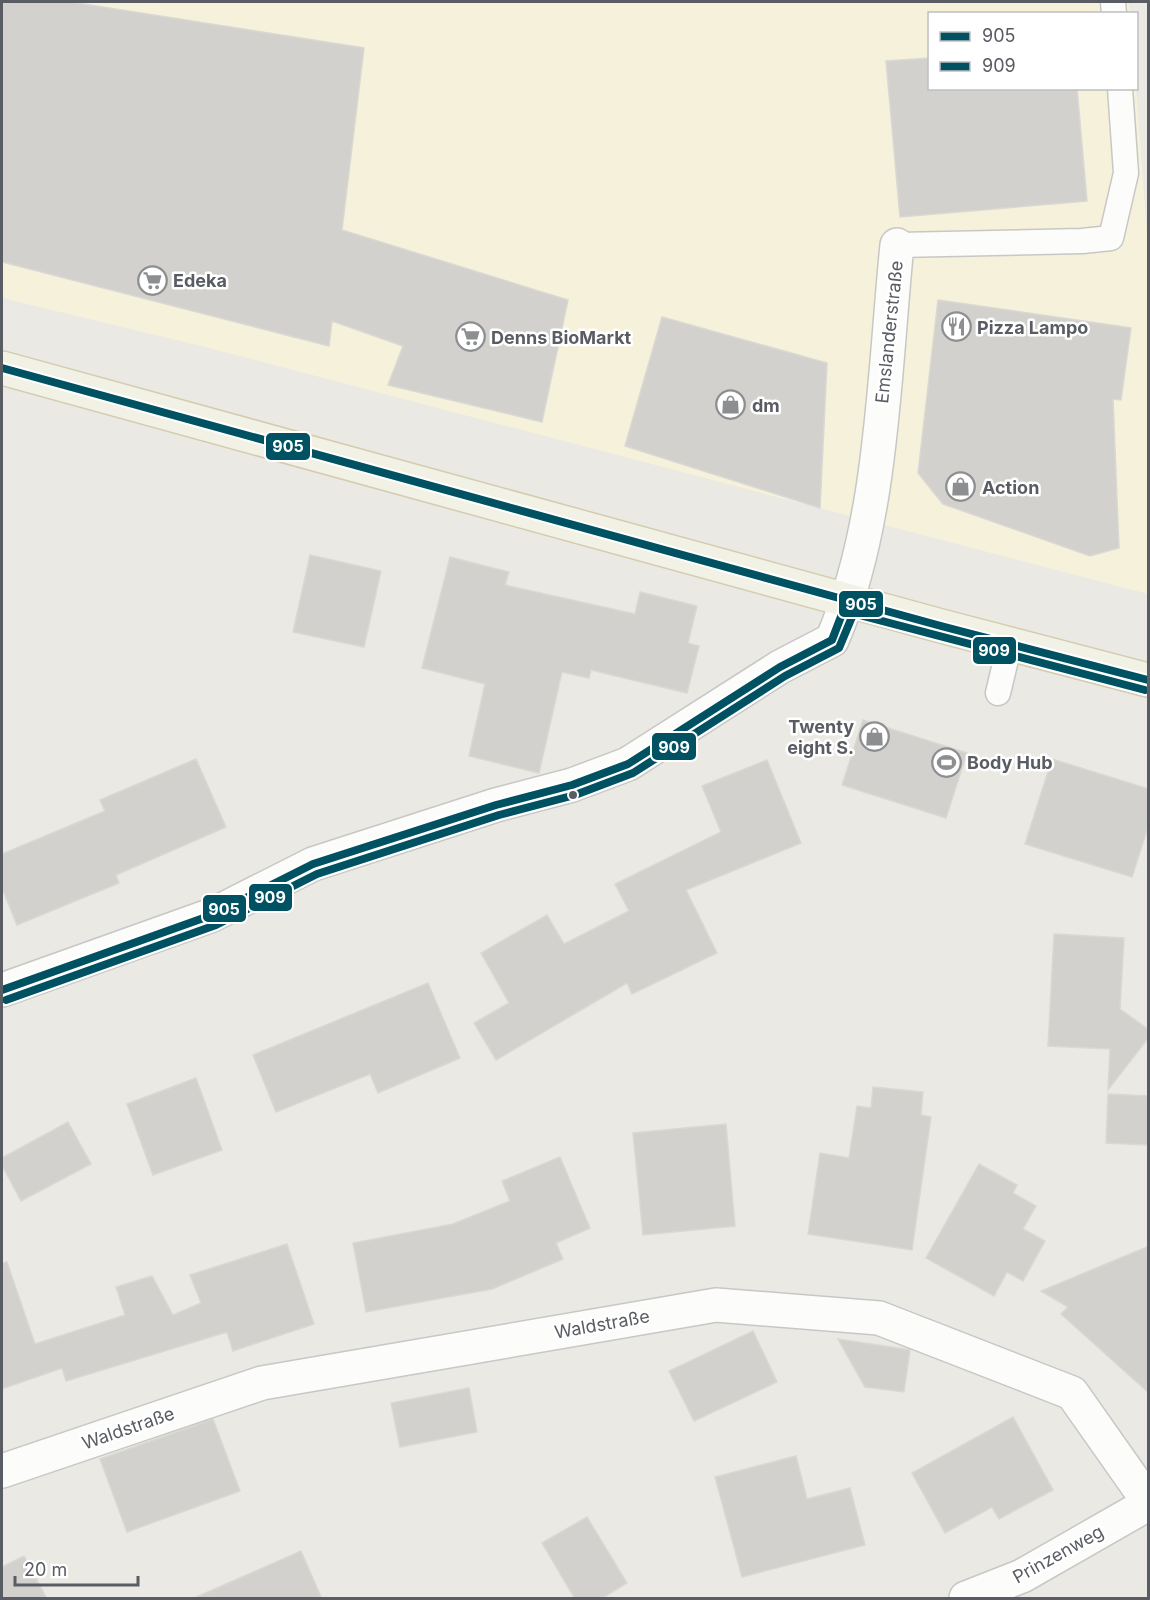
<svg xmlns="http://www.w3.org/2000/svg" width="1150" height="1600" font-family="Inter,sans-serif">
<rect width="100%" height="100%" fill="#eae9e3"/>
<path fill="#f6f1db" d="M 2,2 L 1129,2 L 1130,13 L 930,14 L 930,88 L 1136,89 L 1148,248 L 1148,594 L 205,347 L 2,298 Z"/>
<g fill="#d2d1cd" stroke="#dad8d2" stroke-width="1.5">
<path d="M 2,2 L 71,2 L 364,48 L 342,230 L 568,300 L 542,422 L 388,385 L 403,346 L 332,321 L 329,346 L 2,262 Z"/>
<path d="M 930,58 L 930,88 L 1077,88 L 1087,201 L 900,217 L 886,61 Z"/>
<path d="M 938,300 L 1131,328 L 1121,400 L 1113,399 L 1119,548 L 1090,556 L 943,504 L 918,473 Z"/>
<path d="M 662,317 L 827,363 L 820,508 L 625,446 Z"/>
<path d="M 310,555 L 381,571 L 364,647 L 293,632 Z"/>
<path d="M 450,557 L 509,572 L 505,585 L 635,614 L 640,592 L 697,606 L 688,643 L 699,646 L 687,693 L 591,670 L 589,678 L 562,672 L 539,773 L 469,756 L 485,684 L 422,668 Z"/>
<path d="M 863,720 L 967,753 L 946,818 L 842,785 Z"/>
<path d="M 196,759 L 226,827 L 116,875 L 119,883 L 17,925 L 2,888 L 2,854 L 105,811 L 100,800 Z"/>
<path d="M 1052,759 L 1149,789 L 1149,824 L 1132,877 L 1025,844 Z"/>
<path d="M 767,760 L 801,843 L 686,890 L 717,953 L 632,994 L 627,983 L 496,1060 L 474,1023 L 509,1003 L 481,953 L 547,915 L 564,944 L 629,911 L 615,884 L 721,832 L 702,786 Z"/>
<path d="M 1054,934 L 1124,938 L 1120,1009 L 1149,1030 L 1149,1037 L 1108,1090 L 1110,1049 L 1048,1046 Z"/>
<path d="M 428,983 L 460,1058 L 378,1093 L 370,1074 L 276,1112 L 253,1055 Z"/>
<path d="M 196,1078 L 222,1150 L 153,1175 L 127,1104 Z"/>
<path d="M 873,1087 L 923,1092 L 921,1115 L 931,1117 L 912,1250 L 808,1234 L 820,1153 L 849,1158 L 857,1106 L 871,1108 Z"/>
<path d="M 1108,1094 L 1149,1096 L 1149,1145 L 1106,1143 Z"/>
<path d="M 68,1122 L 91,1164 L 21,1201 L 2,1165 L 2,1158 Z"/>
<path d="M 726,1124 L 735,1226 L 643,1235 L 633,1133 Z"/>
<path d="M 560,1157 L 590,1228 L 556,1243 L 563,1259 L 492,1289 L 366,1312 L 353,1243 L 453,1224 L 510,1201 L 502,1181 Z"/>
<path d="M 979,1164 L 1017,1185 L 1013,1193 L 1036,1206 L 1023,1229 L 1045,1241 L 1023,1281 L 1007,1272 L 994,1296 L 926,1258 Z"/>
<path d="M 287,1244 L 314,1324 L 233,1351 L 227,1332 L 66,1381 L 62,1368 L 2,1389 L 2,1263 L 7,1262 L 35,1344 L 125,1315 L 116,1287 L 152,1276 L 173,1315 L 201,1303 L 190,1275 Z"/>
<path d="M 1149,1246 L 1149,1393 L 1061,1314 L 1068,1307 L 1041,1291 Z"/>
<path d="M 753,1331 L 777,1382 L 694,1421 L 669,1371 Z"/>
<path d="M 838,1339 L 910,1350 L 904,1392 L 865,1387 Z"/>
<path d="M 469,1388 L 477,1432 L 400,1447 L 391,1403 Z"/>
<path d="M 1013,1417 L 1053,1490 L 999,1519 L 992,1507 L 945,1533 L 912,1473 Z"/>
<path d="M 213,1419 L 240,1491 L 127,1532 L 100,1459 Z"/>
<path d="M 796,1456 L 807,1499 L 850,1488 L 865,1545 L 742,1577 L 715,1477 Z"/>
<path d="M 587,1517 L 627,1583 L 601,1599 L 575,1599 L 542,1543 Z"/>
<path d="M 301,1551 L 322,1599 L 192,1599 Z"/>
<path d="M 24,1556 L 47,1599 L 2,1599 L 2,1567 Z"/>
</g>
<g fill="none" stroke-linecap="round" stroke-linejoin="round">
<defs>
<g id="lane">
<path d="M 1113,2 L 1114,14"/>
<path d="M 897,245 L 1082,241 L 1111,238 L 1126,173 L 1120,88"/>
<path d="M 998,693 L 1010,643"/>
</g>
<g id="street">
<path d="M 2,990 L 212,915 L 313,864 L 496,805 L 572,785 L 628,764 L 780,667 L 832,640 C 883,523 884,372 897,245"/>
<path d="M 2,1471 L 262,1383 L 716,1305 L 879,1318 L 1072,1393 L 1148,1501"/>
<path d="M 966,1598 L 1022,1576 L 1148,1504"/>
</g>
<path id="primary" d="M 2,368 L 941,626 L 1148,680"/>
</defs>
<use href="#lane" stroke="#c7c7c6" stroke-width="27"/>
<use href="#street" stroke="#c7c7c6" stroke-width="36"/>
<use href="#primary" stroke="#d4ccaf" stroke-width="36"/>
<use href="#lane" stroke="#fcfcfb" stroke-width="24"/>
<use href="#street" stroke="#fcfcfb" stroke-width="33"/>
<use href="#primary" stroke="#f2f1e6" stroke-width="33"/>
<defs>
<g id="bus-1">
<path d="M 2,368 L 941,626 L 1148,680"/>
<path d="M 2,990 L 212,915 L 313,864 L 496,805 L 572,785 L 628,764 L 780,667 L 832,640 L 847,601"/>
</g>
<g id="bus-2">
<path d="M 844,611 L 1145,690"/>
<path d="M 6,1000 L 216,925 L 317,874 L 499,815 L 575,795 L 633,773 L 785,676 L 839,648 L 857,605"/>
</g>
</defs>
<use href="#bus-1" stroke="#fff" stroke-width="12"/>
<use href="#bus-2" stroke="#fff" stroke-width="12"/>
<use href="#bus-1" stroke="#005262" stroke-width="8"/>
<use href="#bus-2" stroke="#005262" stroke-width="8"/>
</g>
<defs>
<symbol id="supermarket-ring" viewBox="-11 -11 22 22"><circle r="9.5" fill="#fff" stroke="#8c8e90" stroke-width="1.5"/><path d="M-6-5.5h2.5l.6 2H6L4.5 2H-2.5L-4.4-4H-6ZM-1.5 3.2a1.3 1.3 0 1 0 .1 0ZM3 3.2a1.3 1.3 0 1 0 .1 0Z" fill="#8c8e90"/></symbol>
<symbol id="restaurant-ring" viewBox="-11 -11 22 22"><circle r="9.5" fill="#fff" stroke="#8c8e90" stroke-width="1.5"/><path d="M-5-6h1v4h1v-4h1v4h1v-4h1v5L-1.5 .5V6h-2V.5L-5-1ZM5-6V6H3V1.5H1.5Q1.5-4 5-6Z" fill="#8c8e90"/></symbol>
<symbol id="shop-ring" viewBox="-11 -11 22 22"><circle r="9.5" fill="#fff" stroke="#8c8e90" stroke-width="1.5"/><path d="M-5-2.5h2.3a2.7 3.5 0 0 1 5.4 0H5L5.5 6h-11ZM-1.5-2.5h3a1.5 2.3 0 0 0-3 0Z" fill="#8c8e90"/></symbol>
<symbol id="stadium-ring" viewBox="-11 -11 22 22"><circle r="9.5" fill="#fff" stroke="#8c8e90" stroke-width="1.5"/><path d="M0-5a6.5 5 0 1 0 0 10a6.5 5 0 1 0 0-10ZM-3.5-1.8h7v3.6h-7Z" fill="#8c8e90"/></symbol>
</defs>
<g fill-rule="evenodd">
<use href="#supermarket-ring" x="136" y="264" width="33" height="33"/>
<use href="#restaurant-ring" x="940" y="310" width="33" height="33"/>
<use href="#supermarket-ring" x="454" y="320" width="33" height="33"/>
<use href="#shop-ring" x="714" y="388" width="33" height="33"/>
<use href="#shop-ring" x="944" y="470" width="33" height="33"/>
<use href="#shop-ring" x="858" y="720" width="33" height="33"/>
<use href="#stadium-ring" x="930" y="746" width="33" height="33"/>
</g>
<circle fill="#595d63" stroke="#fff" stroke-width="2" cx="573" cy="795" r="5"/>
<g text-anchor="middle" dominant-baseline="central" stroke-width="5" stroke-linejoin="round" paint-order="stroke">
<g font-size="18" font-weight="bold" fill="#595d63" stroke="#fff" text-anchor="start">
<text x="173" y="280">Edeka</text>
<text x="977" y="327">Pizza Lampo</text>
<text x="491" y="337">Denns BioMarkt</text>
<text x="752" y="405">dm</text>
<text x="982" y="487">Action</text>
<text x="854" y="726" text-anchor="end">Twenty<tspan x="854" dy="21">eight S.</tspan></text>
<text x="967" y="762">Body Hub</text>
</g>
<g font-size="18" fill="#595d63" stroke="#fff">
<text transform="translate(889 332) rotate(-84)">Emslanderstraße</text>
<text transform="translate(602 1324) rotate(-10)">Waldstraße</text>
<text transform="translate(128 1428) rotate(-19)">Waldstraße</text>
<text transform="translate(1058 1554) rotate(-29)">Prinzenweg</text>
</g>
</g>
<g stroke="#fff" stroke-width="2">
<rect x="265" y="432" width="46" height="29" rx="6" fill="#005262"/>
<rect x="838" y="590" width="46" height="28" rx="6" fill="#005262"/>
<rect x="972" y="636" width="45" height="29" rx="6" fill="#005262"/>
<rect x="651" y="732" width="46" height="29" rx="6" fill="#005262"/>
<rect x="248" y="883" width="45" height="29" rx="6" fill="#005262"/>
<rect x="202" y="894" width="45" height="29" rx="6" fill="#005262"/>
</g>
<g font-size="16" text-anchor="middle" font-weight="bold" fill="#fff">
<text x="288" y="452">905</text>
<text x="861" y="610">905</text>
<text x="994" y="656">909</text>
<text x="674" y="753">909</text>
<text x="270" y="903">909</text>
<text x="224" y="915">905</text>
</g>
<rect width="1150" height="1600" fill="none" stroke="#595d63" stroke-width="6"/>
<rect x="928" y="12" width="210" height="78" fill="#ffffff" stroke="#bdbec1" stroke-width="1.5"/>
<rect x="940" y="32" width="30" height="9" fill="#005262" stroke="#bdbec1" stroke-width="1.5"/>
<text x="982" y="42" font-size="18" fill="#595d63">905</text>
<rect x="940" y="62" width="30" height="9" fill="#005262" stroke="#bdbec1" stroke-width="1.5"/>
<text x="982" y="72" font-size="18" fill="#595d63">909</text>
<path d="M15 1576v9h123v-9" fill="none" stroke="#595d63" stroke-width="3"/>
<text x="24" y="1576" font-size="18" fill="#595d63" stroke="#ffffff" stroke-width="4.5" paint-order="stroke">20 m</text>
</svg>
